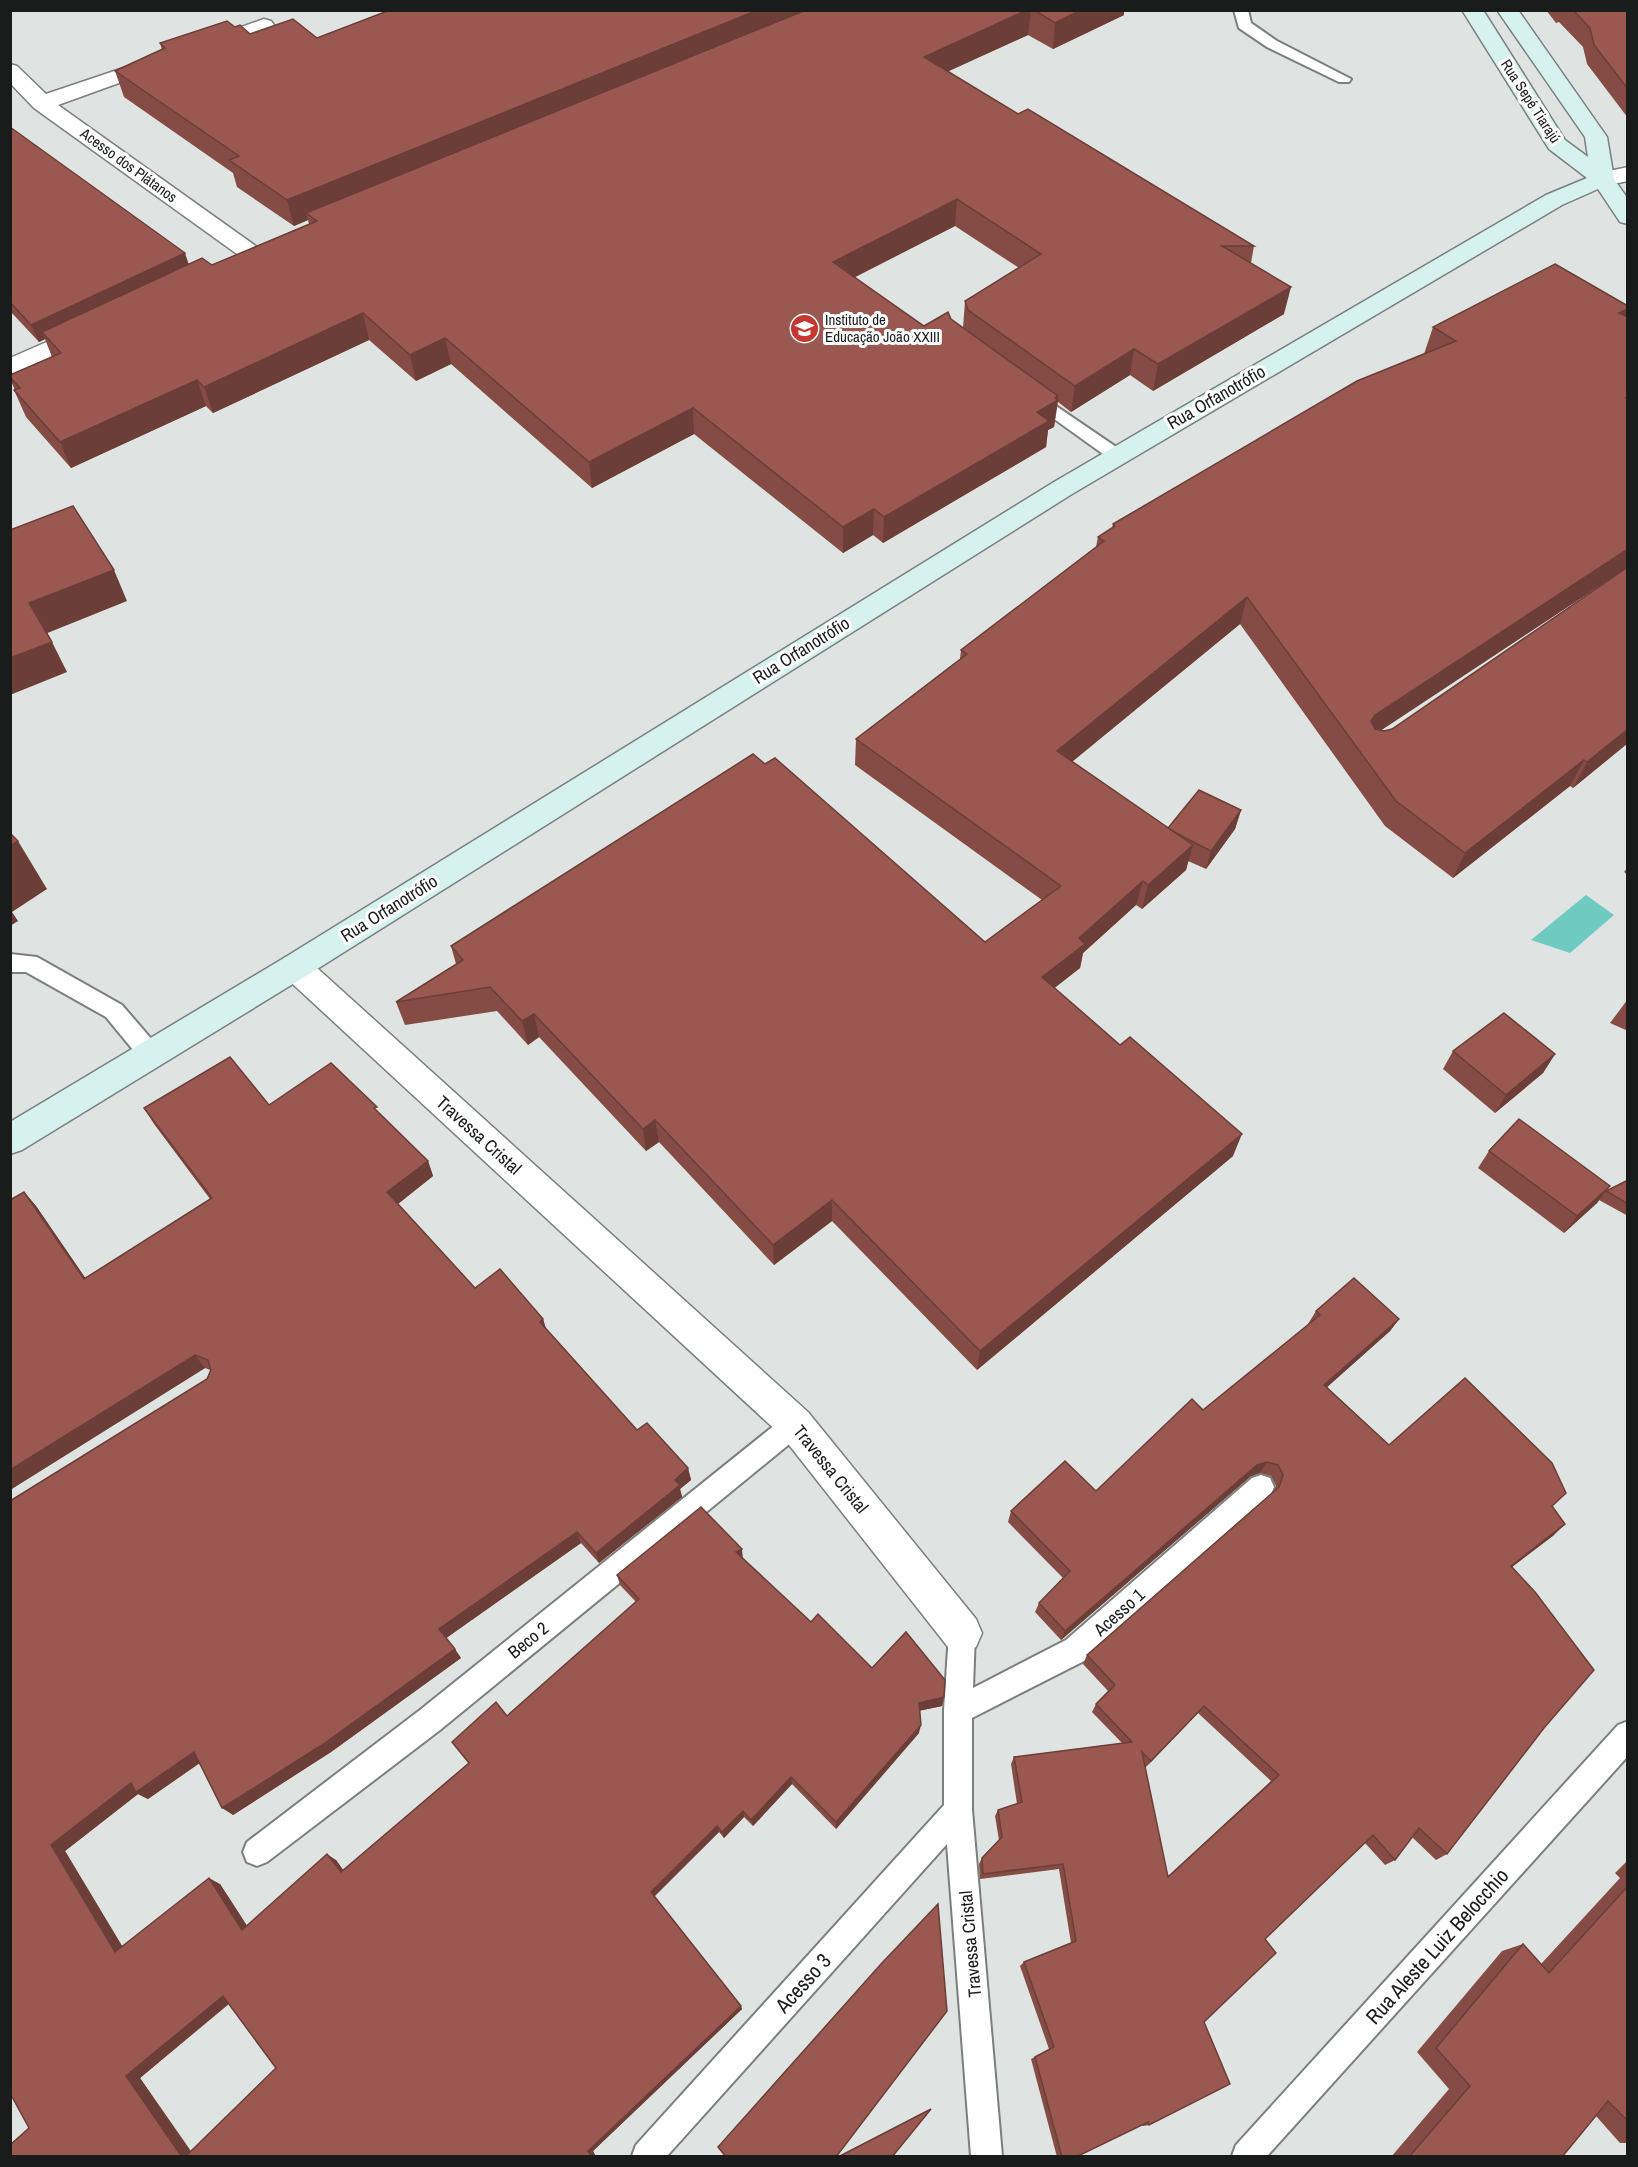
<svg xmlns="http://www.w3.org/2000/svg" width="1638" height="2167" font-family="'Archivo Narrow',sans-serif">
<rect width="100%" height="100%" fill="#dfe4e3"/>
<path fill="#6fcbbf" d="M 1586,895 L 1614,915 L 1570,953 L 1531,940 Z"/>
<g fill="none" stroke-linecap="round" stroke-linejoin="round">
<defs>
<g id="lane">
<path d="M 1234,10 L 1248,10 L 1251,23 L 1277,41 L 1351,79 L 1349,82 L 1339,82 L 1267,47 L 1239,28 Z"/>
<path d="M 1031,389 L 1122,451 L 1125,455 L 1122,459 L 1110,459 L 1025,398 L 1023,394 Z"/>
<path d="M 10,954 L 37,957 L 122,1005 L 159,1048 L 162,1055 L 159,1062 L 151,1064 L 143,1062 L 106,1017 L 26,972 L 10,972 Z"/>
<path d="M 795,1412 L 804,1416 L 808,1424 L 804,1432 L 440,1730 L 267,1862 L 257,1866 L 247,1862 L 243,1852 L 247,1842 L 420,1710 L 786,1416 Z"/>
<path d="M 1261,1475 L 1270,1478 L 1274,1487 L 1270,1496 L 1086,1660 L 972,1718 L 972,1810 L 1002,2156 L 971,2156 L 947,1844 L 667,2156 L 632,2156 L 636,2145 L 944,1805 L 944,1710 L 949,1633 L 952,1623 L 962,1620 L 972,1623 L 975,1633 L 973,1688 L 1066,1640 L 1252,1478 Z"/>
<path d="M 1628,1721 L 1628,1756 L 1267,2156 L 1232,2156 L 1236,2145 L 1618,1725 Z"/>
</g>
<g id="street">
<path d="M 264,19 L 271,21 L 274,25 L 271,29 L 205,52 L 198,50 L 195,46 L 198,42 Z"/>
<path d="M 159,56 L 166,58 L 169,62 L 166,66 L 58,105 L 260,249 L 264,254 L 260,259 L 244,259 L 34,108 L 10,83 L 10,64 L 17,66 L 46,94 Z"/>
<path d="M 1628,167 L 1628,181 L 1603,186 L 1595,184 L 1592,179 L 1595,174 Z"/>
<path d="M 90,323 L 99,325 L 102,330 L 99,335 L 10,376 L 10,358 Z"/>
<path d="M 295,954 L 306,958 L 808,1412 L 976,1619 L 982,1633 L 976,1647 L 962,1653 L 948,1647 L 782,1436 L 284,976 L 279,967 L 284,958 Z"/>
</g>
<path id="secondary" d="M 1462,10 L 1483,10 L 1565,140 L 1588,157 L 1585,137 L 1497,10 L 1518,10 L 1607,137 L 1614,179 L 1628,199 L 1628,224 L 1620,222 L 1598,189 L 1562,205 L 1072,494 L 306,976 L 22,1150 L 10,1154 L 10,1122 L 284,958 L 1054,482 L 1546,195 L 1587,178 L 1549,149 Z"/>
</defs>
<use href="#lane" stroke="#7b7f7e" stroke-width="4"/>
<use href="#street" stroke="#7b7f7e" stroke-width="3"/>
<use href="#secondary" stroke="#7b7f7e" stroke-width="3"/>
<use href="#lane" fill="#fff" fill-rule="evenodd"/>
<use href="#street" fill="#fff" fill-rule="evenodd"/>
<use href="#secondary" fill="#d6f2ee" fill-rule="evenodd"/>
</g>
<g fill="#854c45" fill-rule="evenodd">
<path d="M 390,10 L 1124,10 L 1124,15 L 1053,49 L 1028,35 L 948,71 L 1018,114 L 1254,246 L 1251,263 L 1284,314 L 1153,391 L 1130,375 L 1071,412 L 1058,402 L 1054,427 L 1048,430 L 1046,447 L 883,543 L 873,535 L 843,553 L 694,434 L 592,488 L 451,364 L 416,381 L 369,340 L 213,413 L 206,406 L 71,468 L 26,417 L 14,390 L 15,390 L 10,379 L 10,375 L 52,357 L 45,339 L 39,342 L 10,311 L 10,127 L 189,264 L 212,265 L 309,224 L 308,220 L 294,226 L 237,187 L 233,173 L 124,97 L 115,71 L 162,50 L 160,43 L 235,27 L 250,34 L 317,38 ZM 955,226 L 1019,268 L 965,301 L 963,328 L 951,319 L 924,326 L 854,277 Z"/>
<path d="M 1546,10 L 1628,10 L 1628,118 L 1587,64 L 1583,47 L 1559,22 L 1556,23 Z"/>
<path d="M 1628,306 L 1628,313 L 1626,317 L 1628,567 L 1381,730 L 1628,743 L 1573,788 L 1570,786 L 1453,878 L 1385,826 L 1240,624 L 1072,762 L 1168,828 L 1241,810 L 1235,829 L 1206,869 L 1188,861 L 1186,870 L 1142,909 L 1136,905 L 1083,953 L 1080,968 L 1054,988 L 1233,1156 L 977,1370 L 832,1221 L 774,1265 L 659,1142 L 646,1151 L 539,1037 L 528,1045 L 497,1011 L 405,1025 L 396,1002 L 456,964 L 451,946 L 765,764 L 985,942 L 1042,900 L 855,765 L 856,739 L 960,659 L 961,650 L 1096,547 L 1098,537 L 1112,528 L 1113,524 L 1424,354 L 1433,327 Z"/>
<path d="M 1628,867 L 1628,875 L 1624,872 Z"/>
<path d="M 1628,999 L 1628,1031 L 1610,1023 Z"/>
<path d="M 1453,1051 L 1555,1054 L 1543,1073 L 1495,1113 L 1443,1069 Z"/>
<path d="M 269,1105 L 380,1114 L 428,1161 L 433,1176 L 398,1204 L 475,1288 L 543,1319 L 546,1329 L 637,1430 L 688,1468 L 691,1480 L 680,1489 L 682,1497 L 599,1563 L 581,1543 L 446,1638 L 461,1658 L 331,1752 L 233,1815 L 200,1763 L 148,1799 L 138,1794 L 65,1851 L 122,1946 L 220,1884 L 247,1926 L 336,1860 L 343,1870 L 469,1763 L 507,1716 L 636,1602 L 620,1585 L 617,1575 L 743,1559 L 811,1622 L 872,1668 L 944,1697 L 942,1706 L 919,1711 L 919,1733 L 836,1829 L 792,1784 L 753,1826 L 744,1817 L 724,1838 L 719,1832 L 654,1896 L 742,2009 L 593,2151 L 596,2157 L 10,2157 L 29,2128 L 10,1501 L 207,1379 L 210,1370 L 205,1368 L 10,1490 L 24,1192 L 36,1206 L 85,1278 L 210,1199 L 154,1124 L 144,1108 ZM 229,2004 L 276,2068 L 191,2151 L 140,2078 Z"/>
<path d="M 1489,1151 L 1610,1186 L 1597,1203 L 1564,1233 L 1478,1168 Z"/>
<path d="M 1628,1180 L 1628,1216 L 1599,1200 L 1606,1191 Z"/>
<path d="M 1316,1311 L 1399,1319 L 1390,1331 L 1327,1387 L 1389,1445 L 1552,1506 L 1554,1535 L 1512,1567 L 1544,1728 L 1447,1854 L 1436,1860 L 1412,1837 L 1395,1860 L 1385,1865 L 1365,1843 L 1265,1939 L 1204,2022 L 1149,2125 L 1143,2126 L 1142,2125 L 1076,2157 L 1057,2157 L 1031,2059 L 1049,2049 L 1020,1966 L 1024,1962 L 1071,1943 L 1059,1869 L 980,1879 L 979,1864 L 982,1858 L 999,1840 L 995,1816 L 998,1810 L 1017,1804 L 1011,1764 L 1014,1757 L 1122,1743 L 1092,1712 L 1096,1704 L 1108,1691 L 1083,1664 L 1087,1655 L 1274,1491 L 1276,1486 L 1271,1476 L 1260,1473 L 1251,1476 L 1061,1640 L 1035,1612 L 1039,1603 L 1063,1578 L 1008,1522 L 1011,1511 L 1096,1491 L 1203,1410 L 1309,1324 L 1308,1324 ZM 1198,1713 L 1271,1781 L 1167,1877 L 1145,1768 Z"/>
<path d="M 1628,1860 L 1628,2143 L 1620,2143 L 1596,2116 L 1562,2157 L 1391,2157 L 1449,2089 L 1417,2052 L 1502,1951 L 1523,1944 L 1541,1964 L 1620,1878 L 1615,1873 Z"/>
</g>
<g fill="#6c3e38">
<path d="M 758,10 L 823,10 L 306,213 L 308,220 L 294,226 L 287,200 Z"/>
<path d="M 1027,10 L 1031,10 L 1028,35 L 923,83 L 924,57 Z"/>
<path d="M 1081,10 L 1124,10 L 1124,15 L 1053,49 L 1055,23 Z"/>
<path d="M 957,199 L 955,226 L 832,289 L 833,262 Z"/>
<path d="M 185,253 L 191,271 L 42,332 L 45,339 L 39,342 L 31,325 Z"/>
<path d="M 1291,287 L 1284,314 L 1153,391 L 1158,364 Z"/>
<path d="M 1628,309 L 1628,313 L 1618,336 L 1619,313 Z"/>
<path d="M 363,313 L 369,340 L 213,413 L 204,387 Z"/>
<path d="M 445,338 L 451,364 L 416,381 L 410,355 Z"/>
<path d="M 1134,349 L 1130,375 L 1071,412 L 1075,386 Z"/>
<path d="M 197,380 L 206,406 L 71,468 L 60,442 Z"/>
<path d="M 1058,396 L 1054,427 L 1048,430 L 1046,447 L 883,543 L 884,517 L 1037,412 Z"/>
<path d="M 693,408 L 694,434 L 592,488 L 589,462 Z"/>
<path d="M 874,509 L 873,535 L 843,553 L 843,527 Z"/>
<path d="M 1628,549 L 1628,567 L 1365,741 L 1371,721 L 1375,715 Z"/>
<path d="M 114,570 L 127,601 L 45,634 L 29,603 Z"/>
<path d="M 1247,597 L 1240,624 L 1053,777 L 1057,751 Z"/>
<path d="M 52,642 L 67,672 L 10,695 L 10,658 Z"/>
<path d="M 1628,729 L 1628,743 L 1573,788 L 1587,762 Z"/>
<path d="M 1584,760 L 1570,786 L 1453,878 L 1465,853 Z"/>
<path d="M 1241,810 L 1235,829 L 1206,869 L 1211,851 Z"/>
<path d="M 18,841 L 47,889 L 12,912 L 18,921 L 10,926 L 10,846 Z"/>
<path d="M 1193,845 L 1186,870 L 1142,909 L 1148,885 Z"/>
<path d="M 1143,881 L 1136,905 L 1083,953 L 1080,968 L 1038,1001 L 1042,977 L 1079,938 Z"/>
<path d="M 534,1014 L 539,1037 L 528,1045 L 522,1021 Z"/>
<path d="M 1555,1054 L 1543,1073 L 1495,1113 L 1506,1095 Z"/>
<path d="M 655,1120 L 659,1142 L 646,1151 L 643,1129 Z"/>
<path d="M 1242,1134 L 1233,1156 L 977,1370 L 980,1351 Z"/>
<path d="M 428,1161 L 433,1176 L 394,1207 L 387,1192 Z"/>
<path d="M 1610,1186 L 1597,1203 L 1564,1233 L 1577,1216 Z"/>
<path d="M 24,1192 L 36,1206 L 95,1292 L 84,1279 Z"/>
<path d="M 832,1200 L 832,1221 L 774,1265 L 773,1245 Z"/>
<path d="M 543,1319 L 547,1332 L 540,1322 Z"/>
<path d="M 1399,1319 L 1390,1331 L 1316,1397 L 1324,1385 Z"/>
<path d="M 195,1355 L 205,1368 L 10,1490 L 10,1470 Z"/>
<path d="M 1267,1462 L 1260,1473 L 1251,1476 L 1061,1640 L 1065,1631 L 1257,1465 Z"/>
<path d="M 688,1468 L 691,1480 L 680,1489 L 682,1497 L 599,1563 L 596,1553 Z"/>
<path d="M 1565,1524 L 1554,1535 L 1500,1576 L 1511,1566 Z"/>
<path d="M 577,1532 L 581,1543 L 445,1639 L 439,1629 Z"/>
<path d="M 742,1549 L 743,1560 L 736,1552 Z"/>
<path d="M 455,1649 L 461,1658 L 331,1752 L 233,1815 L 222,1808 Z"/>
<path d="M 944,1697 L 942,1706 L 917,1711 L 919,1703 Z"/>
<path d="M 1204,1706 L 1198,1713 L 1145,1768 L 1151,1761 Z"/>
<path d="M 921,1725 L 919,1733 L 836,1829 L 836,1822 Z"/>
<path d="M 194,1752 L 205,1759 L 148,1799 L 138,1794 L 65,1851 L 128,1956 L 115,1952 L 51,1845 L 131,1783 Z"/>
<path d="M 791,1777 L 792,1784 L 753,1826 L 751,1820 Z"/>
<path d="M 743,1811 L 744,1817 L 724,1838 L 722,1832 Z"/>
<path d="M 717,1826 L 719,1832 L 654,1897 L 651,1892 Z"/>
<path d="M 327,1854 L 336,1860 L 349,1878 L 341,1872 Z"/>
<path d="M 209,1878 L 220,1884 L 253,1935 L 242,1930 Z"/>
<path d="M 223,1996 L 234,1999 L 140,2078 L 194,2157 L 182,2157 L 126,2076 Z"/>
<path d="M 741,2006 L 742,2009 L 593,2151 L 596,2157 L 592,2157 L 588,2151 Z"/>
</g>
<g fill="#9b5850" stroke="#6c3e38" stroke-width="1.5" fill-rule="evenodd">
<path d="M 390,10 L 758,10 L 287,200 L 229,160 L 239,156 L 115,71 L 165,48 L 160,43 L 227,21 L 235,27 L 240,25 L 250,34 L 293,19 L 317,38 Z"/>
<path d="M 806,10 L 1027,10 L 924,57 L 1018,114 L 1028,109 L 1254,246 L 1222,246 L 1291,287 L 1158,364 L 1134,349 L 1075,386 L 968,310 L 965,301 L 1041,254 L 957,199 L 833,262 L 924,326 L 948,312 L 951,319 L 1058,396 L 1055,398 L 1058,400 L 1037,412 L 1049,421 L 884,517 L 874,509 L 843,527 L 693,408 L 589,462 L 445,338 L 410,355 L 363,313 L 204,387 L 197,380 L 60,442 L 14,390 L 20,388 L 10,377 L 10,375 L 61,353 L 42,332 L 202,258 L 212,265 L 317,221 L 306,213 Z"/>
<path d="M 1034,10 L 1081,10 L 1055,23 Z"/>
<path d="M 1573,10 L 1628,10 L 1628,89 L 1594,45 L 1590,28 Z"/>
<path d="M 10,127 L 185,253 L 31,325 L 10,302 Z"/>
<path d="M 1555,264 L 1628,306 L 1628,309 L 1619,313 L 1628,317 L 1628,396 L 1626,398 L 1628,399 L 1628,549 L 1375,715 L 1371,721 L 1375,729 L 1384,731 L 1392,729 L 1628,567 L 1628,729 L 1587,762 L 1584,760 L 1465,853 L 1396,801 L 1247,597 L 1057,751 L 1193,845 L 1148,885 L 1143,881 L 1079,938 L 1085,944 L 1042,977 L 1120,1045 L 1130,1037 L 1242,1134 L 980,1351 L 832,1200 L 773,1245 L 655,1120 L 643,1129 L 534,1014 L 522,1021 L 490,987 L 396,1002 L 463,960 L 451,946 L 753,754 L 765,764 L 775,758 L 985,942 L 1061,886 L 856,739 L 967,654 L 961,650 L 1104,541 L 1098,537 L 1115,526 L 1113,524 L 1357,381 L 1456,341 L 1433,327 Z"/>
<path d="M 73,506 L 114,570 L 29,603 L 52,642 L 10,658 L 10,530 Z"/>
<path d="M 1199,790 L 1241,810 L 1211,851 L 1176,833 L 1168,828 Z"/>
<path d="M 10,833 L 18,841 L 10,846 Z"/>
<path d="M 1504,1013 L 1555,1054 L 1506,1095 L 1453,1051 Z"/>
<path d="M 230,1057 L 269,1105 L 331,1063 L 377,1107 L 374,1108 L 428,1161 L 387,1192 L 475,1288 L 500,1269 L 543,1319 L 540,1322 L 637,1430 L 647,1423 L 688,1468 L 675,1480 L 680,1485 L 596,1553 L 577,1532 L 439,1629 L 455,1649 L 322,1745 L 222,1808 L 194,1752 L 136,1792 L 131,1783 L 51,1845 L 115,1952 L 209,1878 L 242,1930 L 327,1854 L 341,1872 L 469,1763 L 452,1742 L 496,1702 L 507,1716 L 639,1599 L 617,1575 L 701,1507 L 742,1549 L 736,1552 L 811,1622 L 818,1614 L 872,1668 L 906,1632 L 945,1680 L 944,1697 L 919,1703 L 921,1725 L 836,1822 L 791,1777 L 751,1820 L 743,1811 L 722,1832 L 717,1826 L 651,1892 L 741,2006 L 588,2151 L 592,2157 L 185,2157 L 276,2068 L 223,1996 L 126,2076 L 182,2157 L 10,2157 L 10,2145 L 29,2128 L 10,2093 L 10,1501 L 207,1379 L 211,1370 L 208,1360 L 195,1355 L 10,1470 L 10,1200 L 24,1192 L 84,1279 L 212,1198 L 144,1108 Z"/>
<path d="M 1519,1119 L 1610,1186 L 1577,1216 L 1489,1151 Z"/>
<path d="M 1628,1180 L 1628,1204 L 1606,1191 Z"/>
<path d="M 1354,1278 L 1399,1319 L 1324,1385 L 1389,1445 L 1465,1378 L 1552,1463 L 1566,1493 L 1552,1506 L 1565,1524 L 1511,1566 L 1535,1592 L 1594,1670 L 1544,1728 L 1447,1854 L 1419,1828 L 1395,1860 L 1373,1835 L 1265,1939 L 1276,1953 L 1204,2022 L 1230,2084 L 1149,2125 L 1148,2122 L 1076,2157 L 1062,2157 L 1035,2057 L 1054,2047 L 1024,1962 L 1076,1941 L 1063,1864 L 983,1874 L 982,1858 L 1002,1837 L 998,1810 L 1022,1802 L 1014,1757 L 1132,1742 L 1096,1704 L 1115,1685 L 1087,1655 L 1279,1487 L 1283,1475 L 1278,1465 L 1267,1462 L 1257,1465 L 1065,1631 L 1039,1603 L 1070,1571 L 1011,1511 L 1065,1461 L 1096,1491 L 1192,1399 L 1203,1410 L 1320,1315 L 1316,1311 ZM 1204,1706 L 1279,1775 L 1168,1877 L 1142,1752 L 1151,1761 Z"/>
<path d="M 1628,1886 L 1628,2121 L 1608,2101 L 1562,2157 L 1409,2157 L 1470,2086 L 1436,2048 L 1523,1944 L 1549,1973 Z"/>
<path d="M 938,1904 L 947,2011 L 836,2157 L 726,2157 L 718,2147 L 881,1964 Z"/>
<path d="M 931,2109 L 892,2157 L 838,2157 Z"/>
</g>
<defs>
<symbol id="school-disc" viewBox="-11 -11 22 22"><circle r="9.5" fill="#c53730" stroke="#fff"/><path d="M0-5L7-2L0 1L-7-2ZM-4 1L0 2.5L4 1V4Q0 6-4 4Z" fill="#fff"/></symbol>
</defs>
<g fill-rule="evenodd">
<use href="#school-disc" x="788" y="312" width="33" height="33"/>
</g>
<g text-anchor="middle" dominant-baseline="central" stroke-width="6" stroke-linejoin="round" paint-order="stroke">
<g font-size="15" fill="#1a1b1b" stroke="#fff">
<text transform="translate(1531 101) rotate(57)">Rua Sepé Tiarajú</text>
<text transform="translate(129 165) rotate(36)">Acesso dos Plátanos</text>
</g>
<g font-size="15" fill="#1a1b1b" stroke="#fff" text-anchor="start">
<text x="825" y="319">Instituto de<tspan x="825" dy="17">Educação João XXIII</tspan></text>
</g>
<g font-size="18" fill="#1a1b1b" stroke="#fff">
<text transform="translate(1216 397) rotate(-30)">Rua Orfanotrófio</text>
<text transform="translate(801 650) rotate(-32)">Rua Orfanotrófio</text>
<text transform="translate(389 908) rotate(-32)">Rua Orfanotrófio</text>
<text transform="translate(479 1135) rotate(42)">Travessa Cristal</text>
<text transform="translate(831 1469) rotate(51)">Travessa Cristal</text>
<text transform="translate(1119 1612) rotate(-42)">Acesso 1</text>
<text transform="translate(528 1640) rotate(-39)">Beco 2</text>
<text transform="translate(970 1944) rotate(-95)">Travessa Cristal</text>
</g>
<g font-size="21" fill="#1a1b1b" stroke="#fff">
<text transform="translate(1437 1946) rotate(-48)">Rua Aleste Luiz Belocchio</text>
<text transform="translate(803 1983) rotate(-48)">Acesso 3</text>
</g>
</g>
<rect width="1638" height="2167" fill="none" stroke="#1a1b1b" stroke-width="24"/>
</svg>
